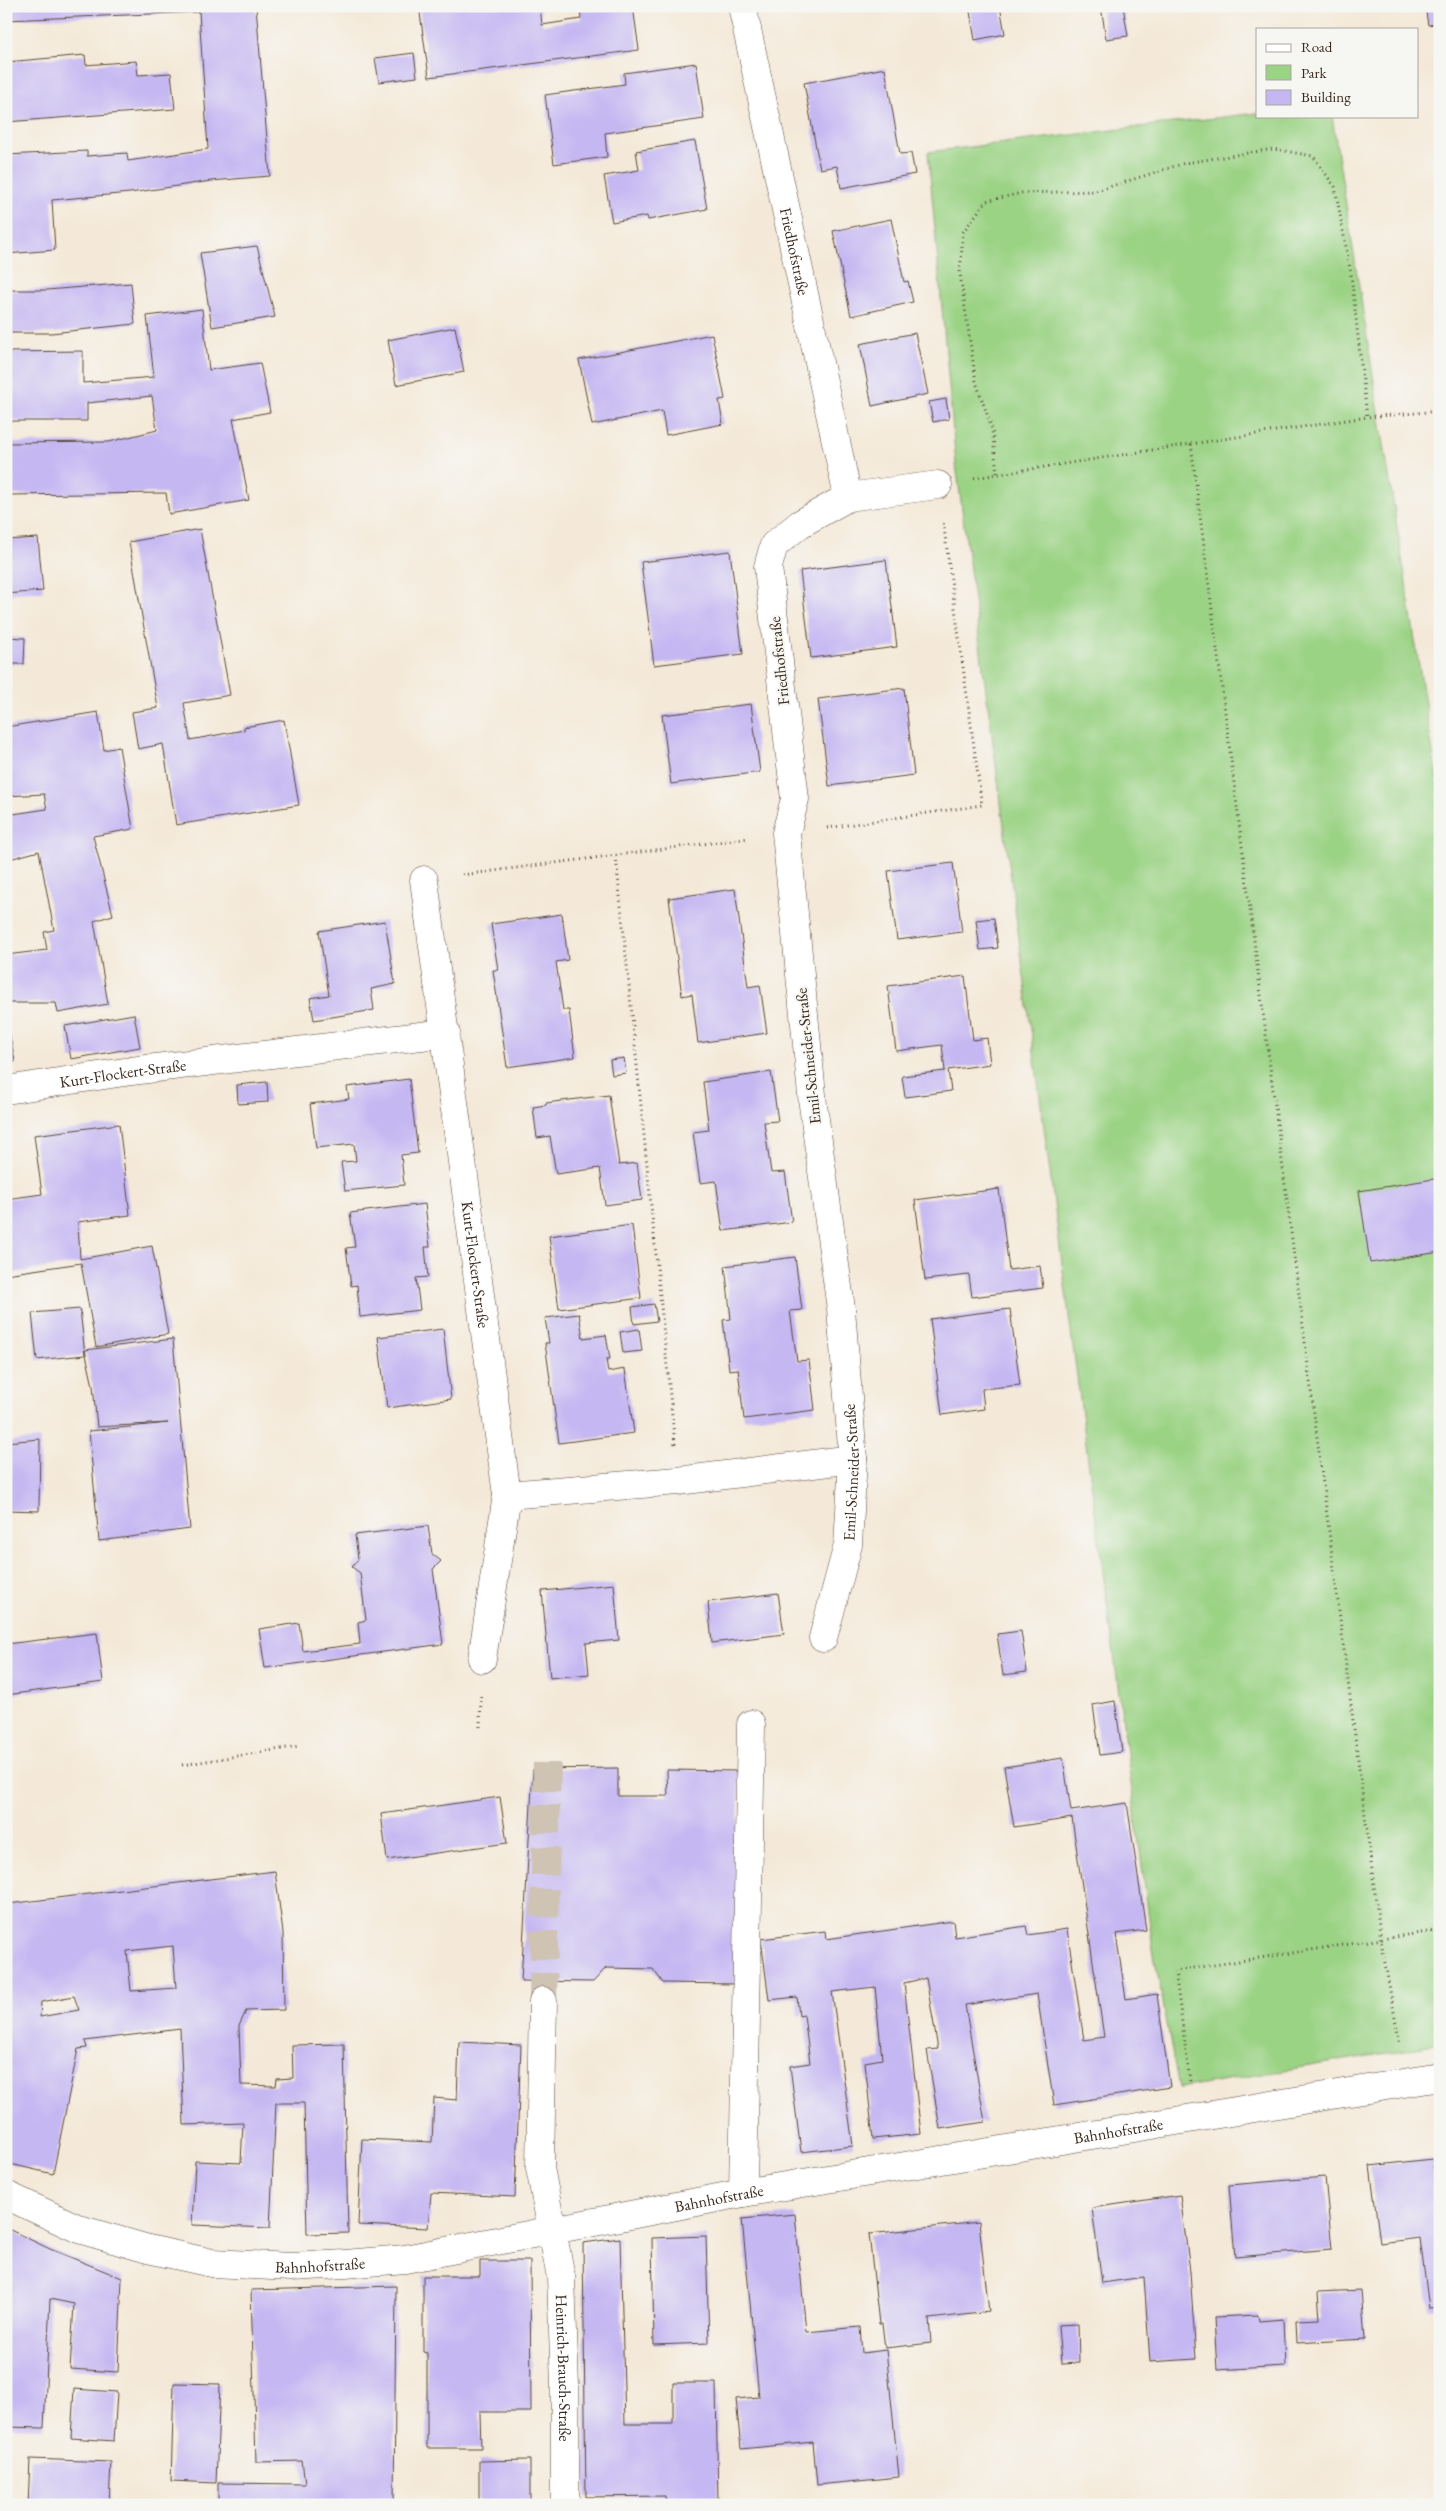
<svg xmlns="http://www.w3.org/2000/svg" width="1446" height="2511" font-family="'EB Garamond',serif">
<rect width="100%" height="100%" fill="#f6f6f2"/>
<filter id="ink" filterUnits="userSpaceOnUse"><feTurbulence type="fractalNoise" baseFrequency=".02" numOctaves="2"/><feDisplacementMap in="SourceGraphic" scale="10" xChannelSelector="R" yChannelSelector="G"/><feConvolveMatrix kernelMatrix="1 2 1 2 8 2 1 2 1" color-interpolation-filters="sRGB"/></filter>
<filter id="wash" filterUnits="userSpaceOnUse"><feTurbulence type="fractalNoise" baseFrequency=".0096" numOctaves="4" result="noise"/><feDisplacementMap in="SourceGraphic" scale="20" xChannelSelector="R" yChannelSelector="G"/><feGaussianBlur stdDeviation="1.12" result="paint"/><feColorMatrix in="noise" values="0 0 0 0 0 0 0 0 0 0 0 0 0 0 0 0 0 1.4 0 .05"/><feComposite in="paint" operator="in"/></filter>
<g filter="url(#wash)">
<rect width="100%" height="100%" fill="#f4e9d8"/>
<path fill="#9bd385" stroke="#6b7e52" d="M 1257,113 L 1257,116 L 1332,116 L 1440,798 L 1440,2044 L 1179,2088 L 1153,1949 L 956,464 L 928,152 Z"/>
<g id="blocks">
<g fill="#c5b7f2" fill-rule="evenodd">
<path d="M 6,6 L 256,6 L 270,176 L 211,181 L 130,193 L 52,200 L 55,250 L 6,254 L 6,155 L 87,151 L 87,156 L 127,153 L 128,161 L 208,149 L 199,12 L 6,20 Z"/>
<path d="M 419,6 L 540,6 L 542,25 L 581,19 L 580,6 L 633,6 L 639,50 L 429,77 Z"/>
<path d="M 969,6 L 1000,6 L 1005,34 L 975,40 Z"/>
<path d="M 1101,6 L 1123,6 L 1128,36 L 1106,39 Z"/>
<path d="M 1425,6 L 1440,6 L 1440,23 L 1428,25 Z"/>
<path d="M 414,53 L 417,77 L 379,82 L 375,58 Z"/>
<path d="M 85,55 L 86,65 L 136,61 L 138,75 L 171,73 L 175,109 L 6,122 L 6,62 Z"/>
<path d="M 696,63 L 704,119 L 605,133 L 607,157 L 554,164 L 545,95 L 625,84 L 624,73 Z"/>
<path d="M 885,68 L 900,154 L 911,153 L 915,174 L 841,188 L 837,166 L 820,169 L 804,83 Z"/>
<path d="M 695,141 L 707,209 L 648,220 L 647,216 L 612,222 L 604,176 L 639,170 L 636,151 Z"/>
<path d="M 891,219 L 904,282 L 908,281 L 913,302 L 851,316 L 833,231 Z"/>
<path d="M 257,246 L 275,317 L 212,327 L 200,253 Z"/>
<path d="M 131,283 L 135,324 L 51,333 L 6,333 L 6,290 L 47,290 Z"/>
<path d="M 202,309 L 209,370 L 260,363 L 270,412 L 233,419 L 249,500 L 169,514 L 166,493 L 6,495 L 6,443 L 109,442 L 157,430 L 152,396 L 87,403 L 87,421 L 6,421 L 6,352 L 83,351 L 83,383 L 154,377 L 147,316 Z"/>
<path d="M 455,327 L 464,372 L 396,385 L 388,340 Z"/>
<path d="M 915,333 L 928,394 L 872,406 L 860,344 Z"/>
<path d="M 712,334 L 725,399 L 719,400 L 723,424 L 666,435 L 662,411 L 592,425 L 579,360 Z"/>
<path d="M 946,399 L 949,419 L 933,422 L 929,402 Z"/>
<path d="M 200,529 L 230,695 L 184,703 L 190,740 L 244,730 L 244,727 L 284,720 L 299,805 L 176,825 L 163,744 L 138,749 L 132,712 L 158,708 L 129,542 Z"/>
<path d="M 38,538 L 43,591 L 6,594 L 6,540 Z"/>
<path d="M 730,551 L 743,654 L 654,665 L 641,562 Z"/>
<path d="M 886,560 L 897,647 L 811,658 L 800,571 Z"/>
<path d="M 6,637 L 25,638 L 24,664 L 9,664 L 8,694 Z"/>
<path d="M 904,688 L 914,775 L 829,786 L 818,699 Z"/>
<path d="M 751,704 L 760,772 L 671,784 L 662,715 Z"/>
<path d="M 98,712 L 104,750 L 119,747 L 133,829 L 93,836 L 113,915 L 94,921 L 108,1004 L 58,1013 L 56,1003 L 6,1003 L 6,955 L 47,950 L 44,932 L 54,930 L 39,851 L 6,860 L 6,815 L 47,809 L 44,794 L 6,796 L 6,727 Z"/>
<path d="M 953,863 L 962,932 L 897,940 L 888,871 Z"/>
<path d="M 735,889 L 748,987 L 760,985 L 767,1033 L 698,1043 L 692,994 L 682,996 L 669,898 Z"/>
<path d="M 562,914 L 568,960 L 556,962 L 563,1010 L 569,1010 L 575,1057 L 507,1067 L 493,970 L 498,970 L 491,924 Z"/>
<path d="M 994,918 L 998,948 L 980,950 L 976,920 Z"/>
<path d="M 385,921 L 395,984 L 371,989 L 374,1010 L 314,1020 L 310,998 L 329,995 L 319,931 Z"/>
<path d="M 965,976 L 973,1040 L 987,1038 L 990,1064 L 948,1070 L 951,1091 L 905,1097 L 902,1076 L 945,1071 L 942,1045 L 896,1051 L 888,986 Z"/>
<path d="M 134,1014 L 140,1047 L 71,1059 L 65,1026 Z"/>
<path d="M 8,1025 L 15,1062 L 6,1064 L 6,1026 Z"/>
<path d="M 624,1058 L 626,1073 L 612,1075 L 610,1060 Z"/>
<path d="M 771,1072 L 778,1121 L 764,1122 L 771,1173 L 785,1172 L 792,1222 L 723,1231 L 716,1181 L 700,1183 L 693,1132 L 709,1130 L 703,1082 Z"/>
<path d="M 409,1079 L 418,1153 L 401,1155 L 404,1185 L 345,1191 L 341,1162 L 356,1161 L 354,1144 L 316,1148 L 310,1104 L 349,1099 L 347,1087 Z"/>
<path d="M 267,1082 L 268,1102 L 238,1104 L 237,1085 Z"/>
<path d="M 609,1095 L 619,1165 L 637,1163 L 642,1200 L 605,1205 L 600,1168 L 556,1174 L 550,1136 L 537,1138 L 533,1107 L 546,1105 L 546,1103 Z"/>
<path d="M 119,1124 L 130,1215 L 78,1222 L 80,1259 L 152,1246 L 168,1334 L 96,1347 L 81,1263 L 6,1274 L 6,1199 L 42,1194 L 34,1135 Z"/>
<path d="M 1440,1178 L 1440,1252 L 1370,1263 L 1359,1191 Z"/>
<path d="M 999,1189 L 1009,1270 L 1040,1266 L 1043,1288 L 972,1297 L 969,1275 L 925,1280 L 915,1200 Z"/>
<path d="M 425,1204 L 430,1247 L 425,1247 L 428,1277 L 416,1278 L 420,1310 L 360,1317 L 357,1285 L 351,1286 L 346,1248 L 355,1247 L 350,1213 Z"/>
<path d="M 632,1225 L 641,1298 L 559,1309 L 549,1236 Z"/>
<path d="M 795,1257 L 802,1310 L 790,1311 L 797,1361 L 809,1360 L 815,1410 L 744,1419 L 738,1369 L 729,1370 L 723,1320 L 731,1319 L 725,1266 Z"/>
<path d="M 654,1304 L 657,1321 L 634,1324 L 632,1307 Z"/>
<path d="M 80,1309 L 85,1355 L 37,1360 L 32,1313 Z"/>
<path d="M 1010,1309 L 1020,1385 L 982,1389 L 984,1409 L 942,1415 L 930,1319 Z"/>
<path d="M 579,1314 L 583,1338 L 606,1335 L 610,1359 L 606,1359 L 608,1372 L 625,1369 L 634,1433 L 559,1443 L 545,1343 L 549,1343 L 545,1318 Z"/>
<path d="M 443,1329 L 451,1399 L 387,1408 L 378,1337 Z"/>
<path d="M 639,1329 L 642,1351 L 623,1353 L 620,1332 Z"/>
<path d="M 173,1339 L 190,1529 L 99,1541 L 89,1431 L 168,1423 L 97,1427 L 93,1386 L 85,1350 Z"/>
<path d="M 40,1439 L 39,1511 L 6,1510 L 6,1442 Z"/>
<path d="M 428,1526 L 432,1554 L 441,1561 L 433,1569 L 443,1644 L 265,1668 L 259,1629 L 299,1623 L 303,1651 L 360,1644 L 358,1622 L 366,1620 L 360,1573 L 352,1567 L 358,1559 L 355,1535 Z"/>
<path d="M 614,1584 L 619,1640 L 586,1643 L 589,1674 L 550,1678 L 542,1591 Z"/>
<path d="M 778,1593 L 784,1634 L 712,1643 L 708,1602 Z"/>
<path d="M 1021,1631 L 1027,1672 L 1003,1675 L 997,1634 Z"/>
<path d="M 97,1633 L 103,1682 L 6,1695 L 6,1644 Z"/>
<path d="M 1115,1701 L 1122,1752 L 1100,1755 L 1093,1705 Z"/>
<path d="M 1063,1758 L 1071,1811 L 1127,1803 L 1146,1930 L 1116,1934 L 1126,1999 L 1157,1994 L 1170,2087 L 1054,2105 L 1037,1994 L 965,2005 L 985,2122 L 940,2129 L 927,2050 L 938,2049 L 926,1978 L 904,1983 L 921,2134 L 873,2139 L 865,2062 L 882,2059 L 875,1987 L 832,1992 L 853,2146 L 801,2152 L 790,2066 L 810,2063 L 804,2015 L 799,2016 L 797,1997 L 769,2000 L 761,1939 L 825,1931 L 826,1939 L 953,1921 L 955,1937 L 1026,1926 L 1028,1935 L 1067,1929 L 1084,2040 L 1104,2037 L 1072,1818 L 1014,1827 L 1004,1767 Z"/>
<path d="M 618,1768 L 618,1796 L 668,1796 L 667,1770 L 739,1771 L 736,1984 L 663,1983 L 653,1969 L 606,1968 L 593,1982 L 521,1981 L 533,1769 Z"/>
<path d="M 500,1797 L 507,1843 L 387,1860 L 381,1814 Z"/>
<path d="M 275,1871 L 283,1933 L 284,2010 L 246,2011 L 239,2026 L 241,2085 L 276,2086 L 277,2079 L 293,2078 L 292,2045 L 344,2044 L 348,2233 L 307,2234 L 304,2103 L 276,2103 L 270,2228 L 192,2225 L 195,2161 L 241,2163 L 243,2123 L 184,2125 L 180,2029 L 85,2041 L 87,2048 L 78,2049 L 53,2174 L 6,2163 L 6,1907 L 8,1904 ZM 173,1946 L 176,1988 L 131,1991 L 127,1951 ZM 74,1996 L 79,2010 L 40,2017 L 41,2002 Z"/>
<path d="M 459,2042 L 521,2045 L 515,2197 L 431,2193 L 428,2228 L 358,2225 L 362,2139 L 432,2142 L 434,2098 L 457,2100 Z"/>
<path d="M 1432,2159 L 1440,2219 L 1440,2308 L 1429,2309 L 1420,2238 L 1380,2243 L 1370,2166 Z"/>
<path d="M 1325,2177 L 1332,2249 L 1235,2257 L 1229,2185 Z"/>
<path d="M 1180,2195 L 1190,2271 L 1196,2359 L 1150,2362 L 1144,2277 L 1102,2283 L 1092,2208 Z"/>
<path d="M 795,2214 L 806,2332 L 860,2327 L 862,2353 L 886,2350 L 899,2477 L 817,2485 L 813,2442 L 741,2449 L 736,2399 L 759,2397 L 742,2219 Z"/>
<path d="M 979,2222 L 989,2312 L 929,2319 L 931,2343 L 885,2348 L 882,2324 L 879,2324 L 869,2234 Z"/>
<path d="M 6,2228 L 50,2249 L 122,2278 L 118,2372 L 70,2369 L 74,2304 L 50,2299 L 44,2428 L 6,2427 Z"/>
<path d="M 706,2236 L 709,2343 L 654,2345 L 652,2238 Z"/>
<path d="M 620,2238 L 625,2424 L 673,2424 L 673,2383 L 716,2383 L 718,2505 L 666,2505 L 665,2496 L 586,2497 L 583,2243 Z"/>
<path d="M 480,2261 L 530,2261 L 531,2412 L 480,2412 L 481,2448 L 427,2448 L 427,2353 L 423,2352 L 423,2276 L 480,2276 Z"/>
<path d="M 396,2286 L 394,2505 L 218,2505 L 218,2483 L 305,2484 L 302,2461 L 256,2462 L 251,2290 Z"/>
<path d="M 1361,2290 L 1365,2339 L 1297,2343 L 1296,2320 L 1320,2319 L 1318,2292 Z"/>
<path d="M 1258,2315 L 1259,2321 L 1283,2319 L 1285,2366 L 1217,2370 L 1214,2317 Z"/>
<path d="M 1078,2324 L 1079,2363 L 1061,2364 L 1058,2325 Z"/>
<path d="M 174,2383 L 220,2384 L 216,2483 L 171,2481 Z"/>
<path d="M 74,2389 L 117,2392 L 114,2441 L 71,2438 Z"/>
<path d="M 30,2459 L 111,2462 L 109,2505 L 28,2505 Z"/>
<path d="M 530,2460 L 530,2505 L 479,2505 L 479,2461 Z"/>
</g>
</g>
</g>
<g filter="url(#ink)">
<use href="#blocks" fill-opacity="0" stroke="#57473a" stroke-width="1"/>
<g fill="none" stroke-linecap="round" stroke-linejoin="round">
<path stroke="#cfc3b3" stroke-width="28" stroke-dasharray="28 14" stroke-linecap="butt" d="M 543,2001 L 547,1759"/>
<defs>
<g id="minor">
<path id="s1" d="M 742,6 L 848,497"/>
<path id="s2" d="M 424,880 L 507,1495 L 482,1659"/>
<path id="s3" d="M 6,1090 L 131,1071 L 446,1033"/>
<path d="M 507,1495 L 678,1481 L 853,1459"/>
<path id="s4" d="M 823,1638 L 848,1545 L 853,1459 L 841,1309 L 813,1105 L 786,833 L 795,799 L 768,567 L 774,545 L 800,524 L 848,497 L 938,485"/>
<path id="s5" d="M 543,2001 L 540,2168 L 561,2277 L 565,2386 L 565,2505"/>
<path d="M 743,2193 L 751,1724"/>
<path id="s6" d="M 6,2195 L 79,2229 L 148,2249 L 212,2263 L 291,2267 L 345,2264 L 405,2259 L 743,2193 L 1440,2077"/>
</g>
</defs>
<use href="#minor" stroke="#57473a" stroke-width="29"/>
<g stroke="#57473a" stroke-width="3" stroke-dasharray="1 4" stroke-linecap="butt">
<path d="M 1191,444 L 1367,417 L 1440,411"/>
<path d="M 997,473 L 992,429 L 976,382 L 960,274 L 963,232 L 986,201 L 1022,193 L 1096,191 L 1185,163 L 1273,149 L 1313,156 L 1335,187 L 1351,274 L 1367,417"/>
<path d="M 974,478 L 1191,444 L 1381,1941 L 1400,2045"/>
<path d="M 827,828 L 982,805 L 943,521"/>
<path d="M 616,856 L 675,1445"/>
<path d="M 462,875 L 749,838"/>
<path d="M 480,1727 L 481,1695"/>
<path d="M 182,1765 L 299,1746"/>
<path d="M 1190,2081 L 1175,1971 L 1440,1930"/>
</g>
<use href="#minor" stroke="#fff" stroke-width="28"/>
</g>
</g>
<g text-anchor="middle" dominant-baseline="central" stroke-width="4" stroke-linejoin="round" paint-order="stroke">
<g font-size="16" fill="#3b2a1e" stroke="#f6f6f2">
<text stroke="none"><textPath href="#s1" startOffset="251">Friedhofstraße</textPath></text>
<text transform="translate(779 661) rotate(-96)">Friedhofstraße</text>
<text transform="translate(808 1056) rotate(-96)">Emil-Schneider-Straße</text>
<text stroke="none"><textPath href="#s3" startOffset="118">Kurt-Flockert-Straße</textPath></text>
<text stroke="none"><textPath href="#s2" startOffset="388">Kurt-Flockert-Straße</textPath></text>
<text stroke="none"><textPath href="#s4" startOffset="169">Emil-Schneider-Straße</textPath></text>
<text stroke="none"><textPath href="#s6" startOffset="1136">Bahnhofstraße</textPath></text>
<text stroke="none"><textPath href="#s6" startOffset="731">Bahnhofstraße</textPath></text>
<text stroke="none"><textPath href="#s6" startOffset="326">Bahnhofstraße</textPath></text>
<text stroke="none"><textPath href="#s5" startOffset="369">Heinrich-Brauch-Straße</textPath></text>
</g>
</g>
<rect width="1446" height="2511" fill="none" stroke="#f6f6f2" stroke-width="25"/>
<rect x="1256" y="28" width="162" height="90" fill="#f6f6f2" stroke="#aba49d"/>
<rect x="1266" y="44" width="25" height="8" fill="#ffffff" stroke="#aba49d"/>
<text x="1301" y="52" font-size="15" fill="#3b2a1e">Road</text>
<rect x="1266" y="65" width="25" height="15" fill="#9bd385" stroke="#aba49d"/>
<text x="1301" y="78" font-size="15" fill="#3b2a1e">Park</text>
<rect x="1266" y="90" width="25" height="15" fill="#c5b7f2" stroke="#aba49d"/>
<text x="1301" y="102" font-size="15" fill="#3b2a1e">Building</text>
</svg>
